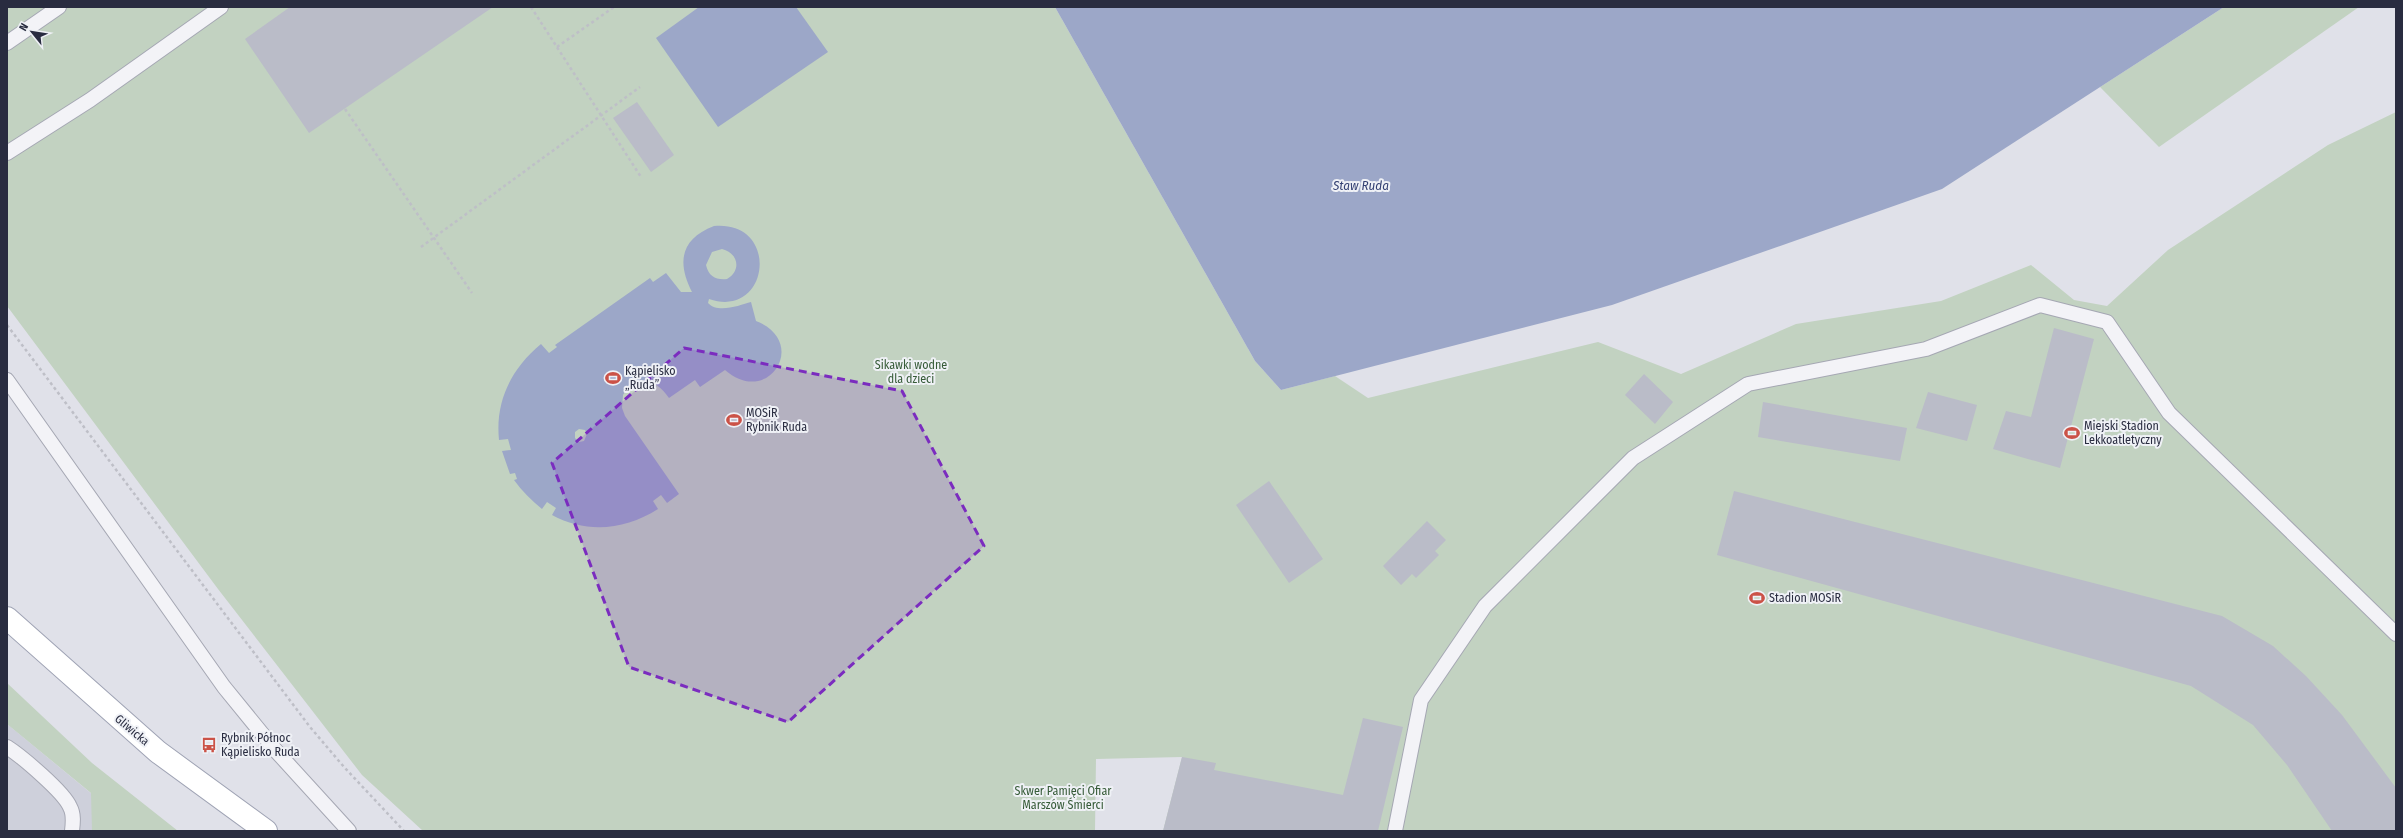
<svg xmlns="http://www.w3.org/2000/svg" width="2403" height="838" font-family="'Fira Sans Condensed',sans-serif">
<rect width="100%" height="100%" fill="#e0e1e9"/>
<path fill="#ced0db" d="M 7,724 L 116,814 L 103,831 L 7,831 Z"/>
<g fill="#c2d2c1">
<path d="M 7,7 L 1055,7 L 1255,361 L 1281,390 L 1335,376 L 1368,398 L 1598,342 L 1681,374 L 1796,324 L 1941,301 L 2031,265 L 2074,300 L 2107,306 L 2168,250 L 2328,145 L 2396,112 L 2396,831 L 1163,831 L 1182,757 L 1096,759 L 1095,831 L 423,831 L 362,775 L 218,589 L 7,306 Z"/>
<path d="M 2224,7 L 2359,7 L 2159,147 L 2100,87 Z"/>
<path d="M 7,683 L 92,763 L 178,831 L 92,831 L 91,793 L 7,724 Z"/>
</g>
<g fill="#9ca7c8" fill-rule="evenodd">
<path d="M 699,7 L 796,7 L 828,52 L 718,127 L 656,38 Z"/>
<path d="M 1055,7 L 2224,7 L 1942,189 L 1612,305 L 1281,390 L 1255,361 Z"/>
<path d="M 714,226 C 781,220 770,320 709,299 L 708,303 C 718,314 740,305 751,302 L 756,321 C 810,342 768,408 725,370 L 700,387 L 695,380 L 669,398 C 656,379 636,372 623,395 L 622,408 L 625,416 L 679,494 L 667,503 L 661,495 L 653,501 L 658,509 C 625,530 587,534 552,515 L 556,508 L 547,502 L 542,509 C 531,500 522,491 514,480 L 517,479 L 515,473 L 510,474 L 502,451 L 511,450 L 508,439 L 499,440 C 495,400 512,368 541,344 L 549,353 L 557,347 L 555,345 L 650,278 L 653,282 L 666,273 L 681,292 L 692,292 C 677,263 680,239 714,226 ZM 722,249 C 738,253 742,270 727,279 C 716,280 709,277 706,265 L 712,252 ZM 579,429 L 585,430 L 587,434 L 584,441 L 579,442 L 575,438 L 575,432 Z"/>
</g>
<g fill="#babcc8">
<path d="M 290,7 L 493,7 L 309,133 L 245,39 Z"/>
<path d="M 637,102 L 674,155 L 651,172 L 613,118 Z"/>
<path d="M 2054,328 L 2094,339 L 2060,468 L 1993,449 L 2006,411 L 2031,417 Z"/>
<path d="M 1644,374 L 1673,402 L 1655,424 L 1625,395 Z"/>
<path d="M 1928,392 L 1977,405 L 1967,441 L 1916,428 Z"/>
<path d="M 1763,402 L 1907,428 L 1900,461 L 1758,437 Z"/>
<path d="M 1269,481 L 1323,559 L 1289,583 L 1236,505 Z"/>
<path d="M 1734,491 L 2222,616 L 2273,646 L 2306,676 L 2342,715 L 2396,788 L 2396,831 L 2332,831 L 2287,765 L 2253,725 L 2191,686 L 1717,555 Z"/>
<path d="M 1427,521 L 1446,540 L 1435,551 L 1439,555 L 1416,578 L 1412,574 L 1401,585 L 1383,566 Z"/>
<path d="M 1363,718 L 1403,727 L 1378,831 L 1163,831 L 1182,757 L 1216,763 L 1214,770 L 1343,795 Z"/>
</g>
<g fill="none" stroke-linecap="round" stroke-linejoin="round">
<defs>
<g id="service">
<path d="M 7,43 L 59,7"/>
<path d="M 7,153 L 90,100 L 221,7"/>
<path d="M 7,380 L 224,687 L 277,752 L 349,831"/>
<path d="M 7,747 C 21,756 64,792 70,807 C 74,814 73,823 72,831"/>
<path d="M 1395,831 L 1421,700 L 1485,606 L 1633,458 L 1748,384 L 1926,349 L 2040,305 L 2107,322 L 2169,413 L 2396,634"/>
</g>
<path id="primary" d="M 7,618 L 158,752 L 266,831"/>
</defs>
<use href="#service" stroke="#a5a7b3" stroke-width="16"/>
<use href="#primary" stroke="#9fa3b4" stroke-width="24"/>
<g stroke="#bebfc7" stroke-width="2.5" stroke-dasharray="3 3" stroke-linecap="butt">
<path d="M 531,7 L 641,177"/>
<path d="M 557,47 L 614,7"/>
<path d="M 345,109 L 472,293"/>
<path d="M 421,247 L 640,87"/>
<path d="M 7,325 L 310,727 L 344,767 L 404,831"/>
</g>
<use href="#service" stroke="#f3f3f7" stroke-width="14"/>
<use href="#primary" stroke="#fff" stroke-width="22"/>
</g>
<path fill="#7b2cbf" fill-opacity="0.2" stroke="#7b2cbf" stroke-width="3" stroke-dasharray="8 5" stroke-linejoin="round" d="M 684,348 L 902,391 L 984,546 L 788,722 L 629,667 L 552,463 Z"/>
<defs>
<symbol id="stadium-bare" viewBox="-9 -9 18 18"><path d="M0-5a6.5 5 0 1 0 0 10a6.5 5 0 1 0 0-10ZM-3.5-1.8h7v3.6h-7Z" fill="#cb5247" stroke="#eff1f6" stroke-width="2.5" paint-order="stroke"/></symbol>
<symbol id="bus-bare" viewBox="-9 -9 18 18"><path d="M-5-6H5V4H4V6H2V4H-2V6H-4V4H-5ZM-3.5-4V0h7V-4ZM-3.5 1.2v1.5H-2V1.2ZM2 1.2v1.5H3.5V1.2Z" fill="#cb5247" stroke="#eff1f6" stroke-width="2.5" paint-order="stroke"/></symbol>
</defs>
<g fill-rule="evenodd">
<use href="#stadium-bare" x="602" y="367" width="22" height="22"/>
<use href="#stadium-bare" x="723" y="409" width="22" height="22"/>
<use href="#stadium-bare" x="2061" y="422" width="22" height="22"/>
<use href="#stadium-bare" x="1746" y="587" width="22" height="22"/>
<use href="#bus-bare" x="198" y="734" width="22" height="22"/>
</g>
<g text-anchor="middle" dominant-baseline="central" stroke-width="4" stroke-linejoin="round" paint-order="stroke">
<g font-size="12" fill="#365b38" stroke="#eff1f6">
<text x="911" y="365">Sikawki wodne<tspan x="911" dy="14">dla dzieci</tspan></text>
<text x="1063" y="791">Skwer Pamięci Ofiar<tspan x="1063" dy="14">Marszów Śmierci</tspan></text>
</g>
<g font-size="12" fill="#292c40" stroke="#eff1f6" text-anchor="start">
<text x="625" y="371">Kąpielisko<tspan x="625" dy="14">„Ruda”</tspan></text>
<text x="746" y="413">MOSiR<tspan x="746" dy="14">Rybnik Ruda</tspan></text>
<text x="2084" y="426">Miejski Stadion<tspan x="2084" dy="14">Lekkoatletyczny</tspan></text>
<text x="1769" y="598">Stadion MOSiR</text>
<text x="221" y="738">Rybnik Północ<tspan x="221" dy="14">Kąpielisko Ruda</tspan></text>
</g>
<g font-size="12" fill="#292c40" stroke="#eff1f6">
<text transform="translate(132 730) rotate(40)">Gliwicka</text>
</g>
<g font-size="13" font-style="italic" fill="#344173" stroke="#eff1f6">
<text x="1361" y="185">Staw Ruda</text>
</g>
</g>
<rect width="2403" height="838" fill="none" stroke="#292c40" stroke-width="16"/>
<g transform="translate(32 32) rotate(300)" stroke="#eff1f6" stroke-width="3" paint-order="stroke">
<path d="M0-3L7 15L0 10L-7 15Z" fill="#292c40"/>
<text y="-6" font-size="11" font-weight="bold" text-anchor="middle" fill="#292c40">N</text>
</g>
</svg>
